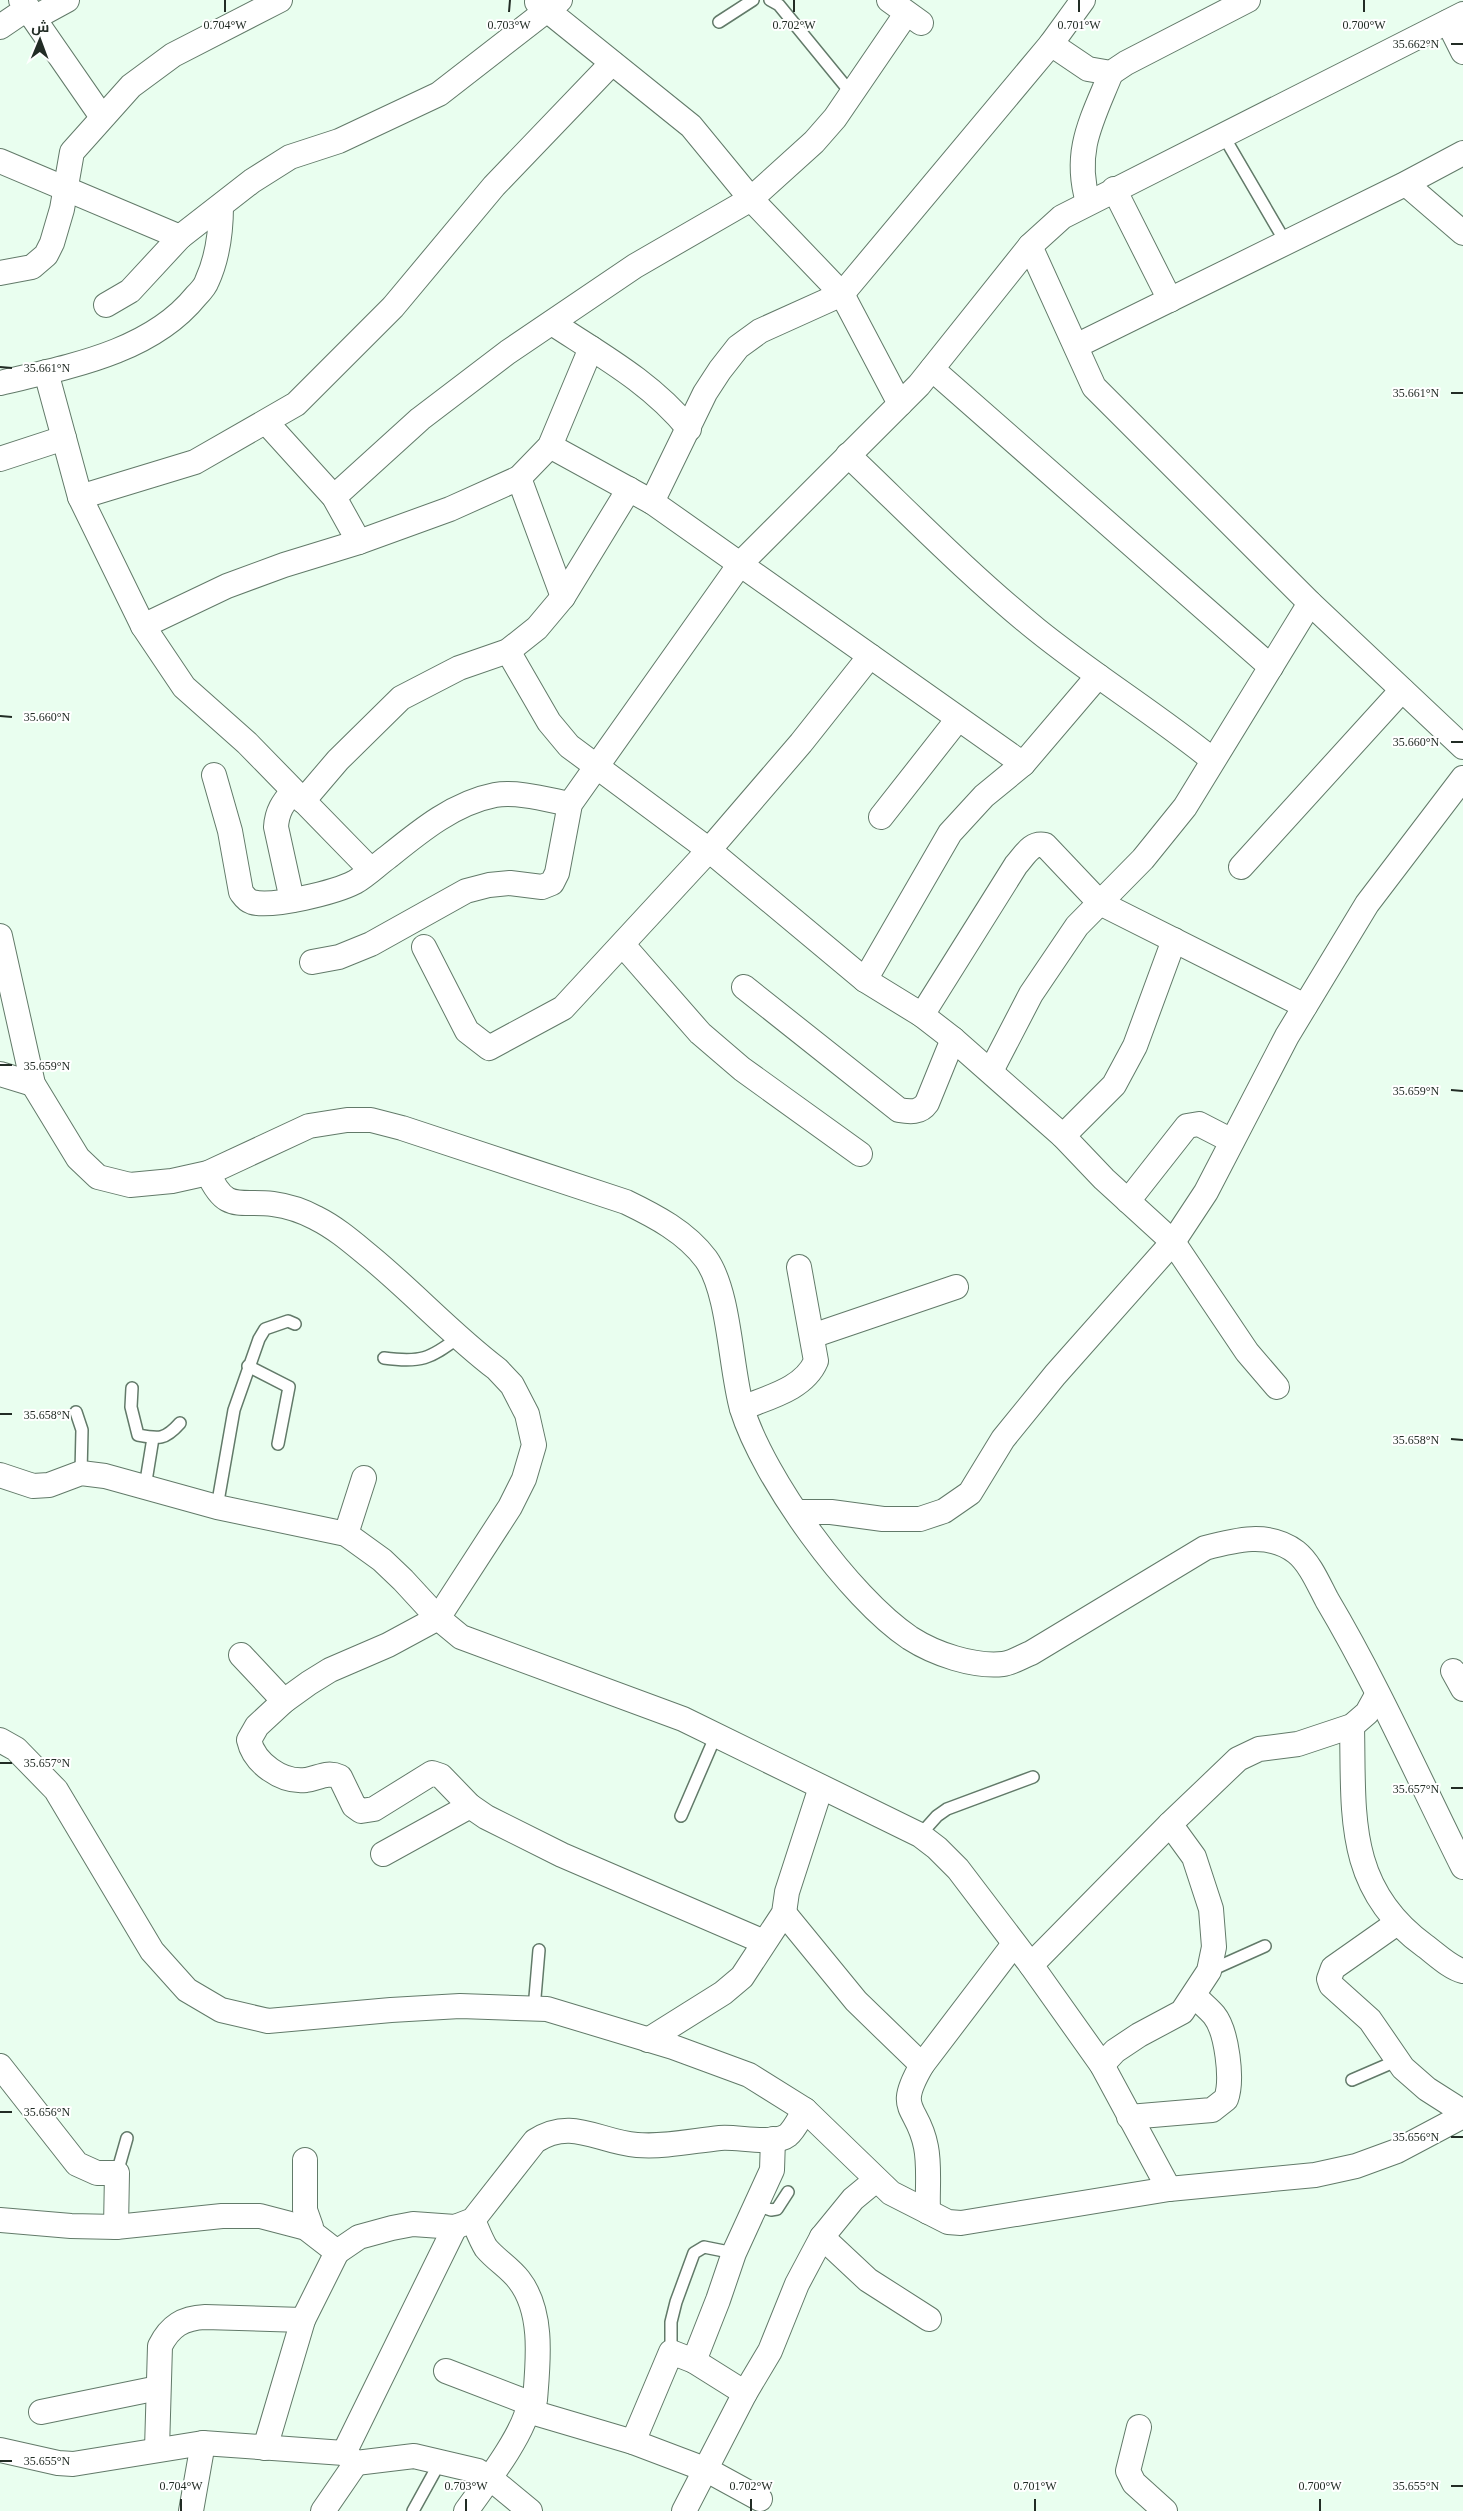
<svg xmlns="http://www.w3.org/2000/svg" width="1463" height="2511" font-family="'Times New Roman',Cairo,serif">
<rect width="100%" height="100%" fill="#e9feef"/>
<g fill="none" stroke-linecap="round" stroke-linejoin="round">
<defs>
<g id="lane">
<path d="M 770,0 L 779,5 L 851,93"/>
<path d="M 719,22 L 753,0"/>
<path d="M 1223,135 L 1286,243"/>
<path d="M 384,1358 C 421,1363 430,1359 459,1337"/>
<path d="M 248,1366 L 289,1387 L 278,1444"/>
<path d="M 132,1388 L 131,1407 L 138,1435 C 159,1439 165,1440 180,1423"/>
<path d="M 76,1412 L 82,1430 L 81,1473"/>
<path d="M 145,1487 L 153,1438"/>
<path d="M 217,1507 L 234,1410 L 259,1339 L 265,1329 L 288,1321 L 295,1324"/>
<path d="M 681,1816 L 716,1735"/>
<path d="M 920,1835 L 937,1816 L 947,1809 L 1033,1777"/>
<path d="M 1209,1971 L 1265,1946"/>
<path d="M 534,2009 L 539,1950"/>
<path d="M 1352,2080 L 1396,2061"/>
<path d="M 117,2173 L 127,2138"/>
<path d="M 757,2205 L 771,2210 L 777,2209 L 788,2192"/>
<path d="M 671,2352 L 671,2322 L 676,2302 L 694,2253 L 704,2247 L 734,2253"/>
<path d="M 413,2511 L 440,2462"/>
</g>
<g id="street">
<path d="M 21,0 L 102,117"/>
<path d="M 889,0 L 921,23"/>
<path d="M 537,2 L 691,126 L 751,199 L 842,294 L 900,404"/>
<path d="M 34,18 L 67,0"/>
<path d="M 1448,22 L 1463,52"/>
<path d="M 0,27 L 28,8"/>
<path d="M 1051,44 L 1088,69 L 1111,73 L 1126,63 L 1248,0"/>
<path d="M 0,161 L 180,237"/>
<path d="M 1406,184 L 1463,233"/>
<path d="M 1114,189 L 1170,300"/>
<path d="M 1088,202 C 1073,151 1092,120 1111,73"/>
<path d="M 1030,246 L 1094,387 L 1310,603 L 1463,747"/>
<path d="M 0,273 L 32,267 L 46,255 L 52,243 L 62,209 L 72,152 L 131,86 L 173,55 L 280,0"/>
<path d="M 106,305 L 130,291 L 180,237 L 252,181 L 290,157 L 339,141 L 439,94 L 560,0"/>
<path d="M 552,323 C 601,355 652,383 689,429"/>
<path d="M 1076,346 L 1403,185 L 1463,153"/>
<path d="M 932,369 L 1271,667"/>
<path d="M 46,372 L 80,497 L 143,626 L 184,687 L 247,743 L 371,870"/>
<path d="M 0,383 C 67,367 150,353 196,296 C 200,292 205,287 207,281 C 218,257 221,232 221,206"/>
<path d="M 266,422 L 334,497 L 359,542"/>
<path d="M 550,446 L 652,502 L 1023,764"/>
<path d="M 848,455 C 910,514 970,576 1037,630 C 1094,676 1156,714 1213,760"/>
<path d="M 0,459 L 64,438"/>
<path d="M 519,478 L 563,597"/>
<path d="M 80,497 L 195,462 L 296,404 L 393,307 L 494,186 L 612,63"/>
<path d="M 334,497 L 420,419 L 508,352 L 635,266 L 751,199 L 814,142 L 835,118 L 906,14"/>
<path d="M 652,502 L 705,393 L 720,370 L 738,347 L 760,331 L 842,294 L 1051,44 L 1083,0"/>
<path d="M 143,626 L 227,586 L 284,565 L 359,542 L 450,509 L 519,478 L 550,446 L 591,348"/>
<path d="M 508,651 L 549,722 L 569,746 L 709,850 L 865,980 L 922,1015 L 953,1039 L 1063,1136 L 1104,1179 L 1173,1242 L 1247,1352 L 1277,1387"/>
<path d="M 214,775 L 230,831 L 241,892 C 244,896 246,900 252,902 C 272,908 336,892 355,882 C 367,875 377,865 388,857 C 420,831 454,803 495,795 C 517,791 549,800 570,804"/>
<path d="M 303,801 L 338,760 L 401,698 L 459,668 L 508,651 L 537,628 L 563,597 L 629,489"/>
<path d="M 881,817 L 958,719"/>
<path d="M 1241,867 L 1402,690"/>
<path d="M 292,900 L 276,827 C 277,811 283,803 293,791"/>
<path d="M 0,936 L 33,1084 L 78,1158 L 98,1177 L 130,1185 L 172,1181 L 208,1173 L 309,1126 L 347,1120 L 371,1120 L 402,1128 L 626,1202 C 655,1216 686,1232 706,1259 C 730,1293 730,1366 742,1409 C 764,1479 849,1597 910,1638 C 935,1654 973,1667 1003,1664 C 1012,1663 1023,1656 1031,1653 L 1205,1548 C 1235,1540 1269,1531 1296,1552 C 1310,1563 1319,1585 1327,1600 C 1377,1684 1419,1779 1463,1867"/>
<path d="M 623,945 L 700,1033 L 742,1069 L 860,1154"/>
<path d="M 424,947 L 467,1031 L 489,1048 L 563,1008 L 709,850 L 801,743 L 870,656"/>
<path d="M 312,962 L 339,957 L 371,944 L 466,891 L 489,885 L 510,883 L 542,887 L 552,883 L 557,873 L 570,804 L 740,564 L 919,385 L 1030,246 L 1062,217 L 1463,14"/>
<path d="M 865,980 L 950,833 L 984,796 L 1023,764 L 1098,676"/>
<path d="M 744,987 L 899,1110 C 910,1112 920,1113 927,1103 L 953,1039"/>
<path d="M 922,1015 L 1016,865 C 1025,855 1031,842 1045,845 L 1100,903 L 1305,1006"/>
<path d="M 991,1071 L 1031,994 L 1077,926 L 1143,859 L 1185,807 L 1310,603"/>
<path d="M 0,1074 L 33,1084"/>
<path d="M 1063,1136 L 1114,1085 L 1135,1046 L 1174,940"/>
<path d="M 208,1173 C 226,1213 238,1200 273,1204 C 288,1206 303,1211 316,1218 C 336,1228 352,1242 369,1256 C 413,1292 452,1335 497,1369 L 512,1385 L 527,1414 L 534,1445 L 524,1479 L 510,1507 L 438,1618 L 388,1645 L 330,1670 L 309,1683 L 284,1701 L 257,1726 L 249,1740 C 254,1763 282,1783 306,1780 C 319,1778 327,1771 340,1777 L 354,1806 L 361,1811 L 374,1809 L 432,1773 L 441,1776 L 470,1806"/>
<path d="M 1128,1201 L 1187,1126 L 1199,1124 L 1232,1141"/>
<path d="M 812,1336 L 956,1287"/>
<path d="M 742,1408 C 769,1397 804,1389 816,1361 L 799,1267"/>
<path d="M 0,1475 L 33,1486 L 49,1485 L 81,1473 L 105,1476 L 217,1507 L 346,1534 L 382,1560 L 403,1580 L 438,1618 L 461,1637 L 683,1719 L 920,1835 L 937,1848 L 958,1869 L 1031,1965 L 1102,2065 L 1169,2189"/>
<path d="M 797,1512 L 831,1512 L 883,1519 L 920,1519 L 944,1511 L 970,1493 L 1003,1439 L 1055,1375 L 1173,1242 L 1206,1192 L 1287,1036 L 1367,904 L 1463,778"/>
<path d="M 346,1534 L 364,1478"/>
<path d="M 241,1655 L 284,1701"/>
<path d="M 1453,1671 L 1463,1689"/>
<path d="M 1352,1726 C 1354,1814 1345,1888 1425,1946 C 1436,1954 1450,1968 1463,1971"/>
<path d="M 0,1740 L 16,1749 L 56,1790 L 152,1951 L 187,1990 L 221,2010 L 268,2021 L 391,2010 L 460,2006 L 547,2009 L 673,2047 L 749,2075 L 805,2110 L 891,2193 L 948,2222 L 961,2223 L 1169,2189 L 1315,2175 L 1356,2166 L 1397,2151 L 1463,2116"/>
<path d="M 383,1854 L 470,1806 L 486,1817 L 562,1855 L 764,1942"/>
<path d="M 784,1913 L 856,2001 L 922,2065"/>
<path d="M 1397,1923 L 1333,1968 L 1329,1979 L 1331,1985 L 1370,2020 L 1403,2068 L 1427,2089 L 1463,2112"/>
<path d="M 1031,1965 L 1170,1824 L 1238,1759 L 1259,1749 L 1298,1744 L 1352,1726 L 1367,1713 L 1377,1695"/>
<path d="M 648,2040 L 723,1993 L 742,1977 L 784,1913 L 787,1892 L 821,1787"/>
<path d="M 1102,2065 L 1115,2051 L 1139,2035 L 1182,2012 L 1209,1971 L 1214,1947 L 1211,1909 L 1194,1857 L 1170,1824"/>
<path d="M 0,2066 L 77,2164 L 97,2173 L 117,2173 L 116,2227"/>
<path d="M 1129,2117 L 1212,2110 L 1226,2099 C 1233,2080 1227,2031 1214,2015 C 1208,2008 1200,2002 1194,1995"/>
<path d="M 305,2160 L 305,2210 L 311,2227 L 306,2228"/>
<path d="M 928,2212 C 927,2191 930,2167 926,2147 C 918,2104 894,2113 922,2065 L 1014,1944"/>
<path d="M 0,2220 L 71,2226 L 116,2227 L 222,2216 L 260,2216 L 306,2228 L 337,2252 L 359,2237 L 392,2228 L 413,2224 L 455,2227 L 473,2220 L 535,2141 C 572,2117 598,2142 637,2145 C 666,2147 692,2141 720,2138 C 737,2136 774,2146 788,2135 C 795,2129 800,2117 805,2110"/>
<path d="M 822,2237 L 868,2280 L 929,2319"/>
<path d="M 694,2361 L 718,2300 L 734,2253 L 772,2170 L 773,2139"/>
<path d="M 446,2371 L 529,2403"/>
<path d="M 528,2411 L 633,2442 L 707,2470 L 760,2499"/>
<path d="M 41,2412 L 158,2388"/>
<path d="M 1139,2427 L 1128,2471 L 1134,2483 L 1165,2511"/>
<path d="M 633,2442 L 671,2352 L 694,2361 L 745,2393"/>
<path d="M 265,2448 L 303,2320 L 337,2252"/>
<path d="M 157,2449 L 160,2346 C 170,2326 183,2318 205,2317 L 303,2320"/>
<path d="M 0,2450 L 58,2463 L 73,2464 L 203,2443 L 344,2453 L 356,2463 L 414,2456 L 478,2471 L 490,2478 L 530,2511"/>
<path d="M 344,2453 L 455,2227"/>
<path d="M 191,2511 L 203,2443"/>
<path d="M 323,2511 L 356,2463"/>
<path d="M 466,2511 C 484,2486 526,2432 529,2403 L 535,2400 C 538,2362 544,2312 519,2280 C 510,2268 496,2260 486,2248 C 481,2240 477,2229 473,2220"/>
<path d="M 684,2511 L 745,2393 L 770,2351 L 797,2284 L 822,2237 L 853,2199 L 876,2180"/>
</g>
</defs>
<use href="#lane" stroke="#627a69" stroke-width="14"/>
<use href="#street" stroke="#627a69" stroke-width="26"/>
<use href="#lane" stroke="#fff" stroke-width="11"/>
<use href="#street" stroke="#fff" stroke-width="24"/>
</g>
<path fill="none" stroke="#222c25" stroke-width="2" d="M 225,12 L 225,0M 509,12 L 510,0M 794,12 L 794,0M 1079,12 L 1079,0M 1364,12 L 1364,0M 1451,44 L 1463,44M 0,367 L 12,368M 1451,393 L 1463,393M 0,716 L 12,717M 1451,742 L 1463,742M 0,1065 L 12,1065M 1451,1090 L 1463,1091M 0,1414 L 12,1414M 1451,1439 L 1463,1440M 0,1763 L 12,1763M 1451,1788 L 1463,1788M 0,2112 L 12,2112M 1451,2137 L 1463,2137M 0,2461 L 12,2461M 1451,2486 L 1463,2486M 181,2511 L 181,2499M 466,2511 L 466,2499M 751,2511 L 751,2499M 1035,2511 L 1035,2499M 1320,2511 L 1320,2499"/>
<g font-size="12" text-anchor="middle" fill="#222c25" stroke="#fff" stroke-width="4" stroke-linejoin="round" paint-order="stroke">
<text x="225" y="29">0.704°W</text>
<text x="509" y="29">0.703°W</text>
<text x="794" y="29">0.702°W</text>
<text x="1079" y="29">0.701°W</text>
<text x="1364" y="29">0.700°W</text>
<text x="1416" y="48">35.662°N</text>
<text x="47" y="372">35.661°N</text>
<text x="1416" y="397">35.661°N</text>
<text x="47" y="721">35.660°N</text>
<text x="1416" y="746">35.660°N</text>
<text x="47" y="1070">35.659°N</text>
<text x="1416" y="1095">35.659°N</text>
<text x="47" y="1419">35.658°N</text>
<text x="1416" y="1444">35.658°N</text>
<text x="47" y="1767">35.657°N</text>
<text x="1416" y="1793">35.657°N</text>
<text x="47" y="2116">35.656°N</text>
<text x="1416" y="2141">35.656°N</text>
<text x="47" y="2465">35.655°N</text>
<text x="1416" y="2490">35.655°N</text>
<text x="181" y="2490">0.704°W</text>
<text x="466" y="2490">0.703°W</text>
<text x="751" y="2490">0.702°W</text>
<text x="1035" y="2490">0.701°W</text>
<text x="1320" y="2490">0.700°W</text>
</g>
<g transform="translate(40 40) rotate(1)" stroke="#ffffff" stroke-width="4" paint-order="stroke">
<path d="M0-4L9 19L0 12L-9 19Z" fill="#222c25"/>
<text y="-8" font-size="14" font-weight="bold" text-anchor="middle" fill="#222c25">ش</text>
</g>
</svg>
